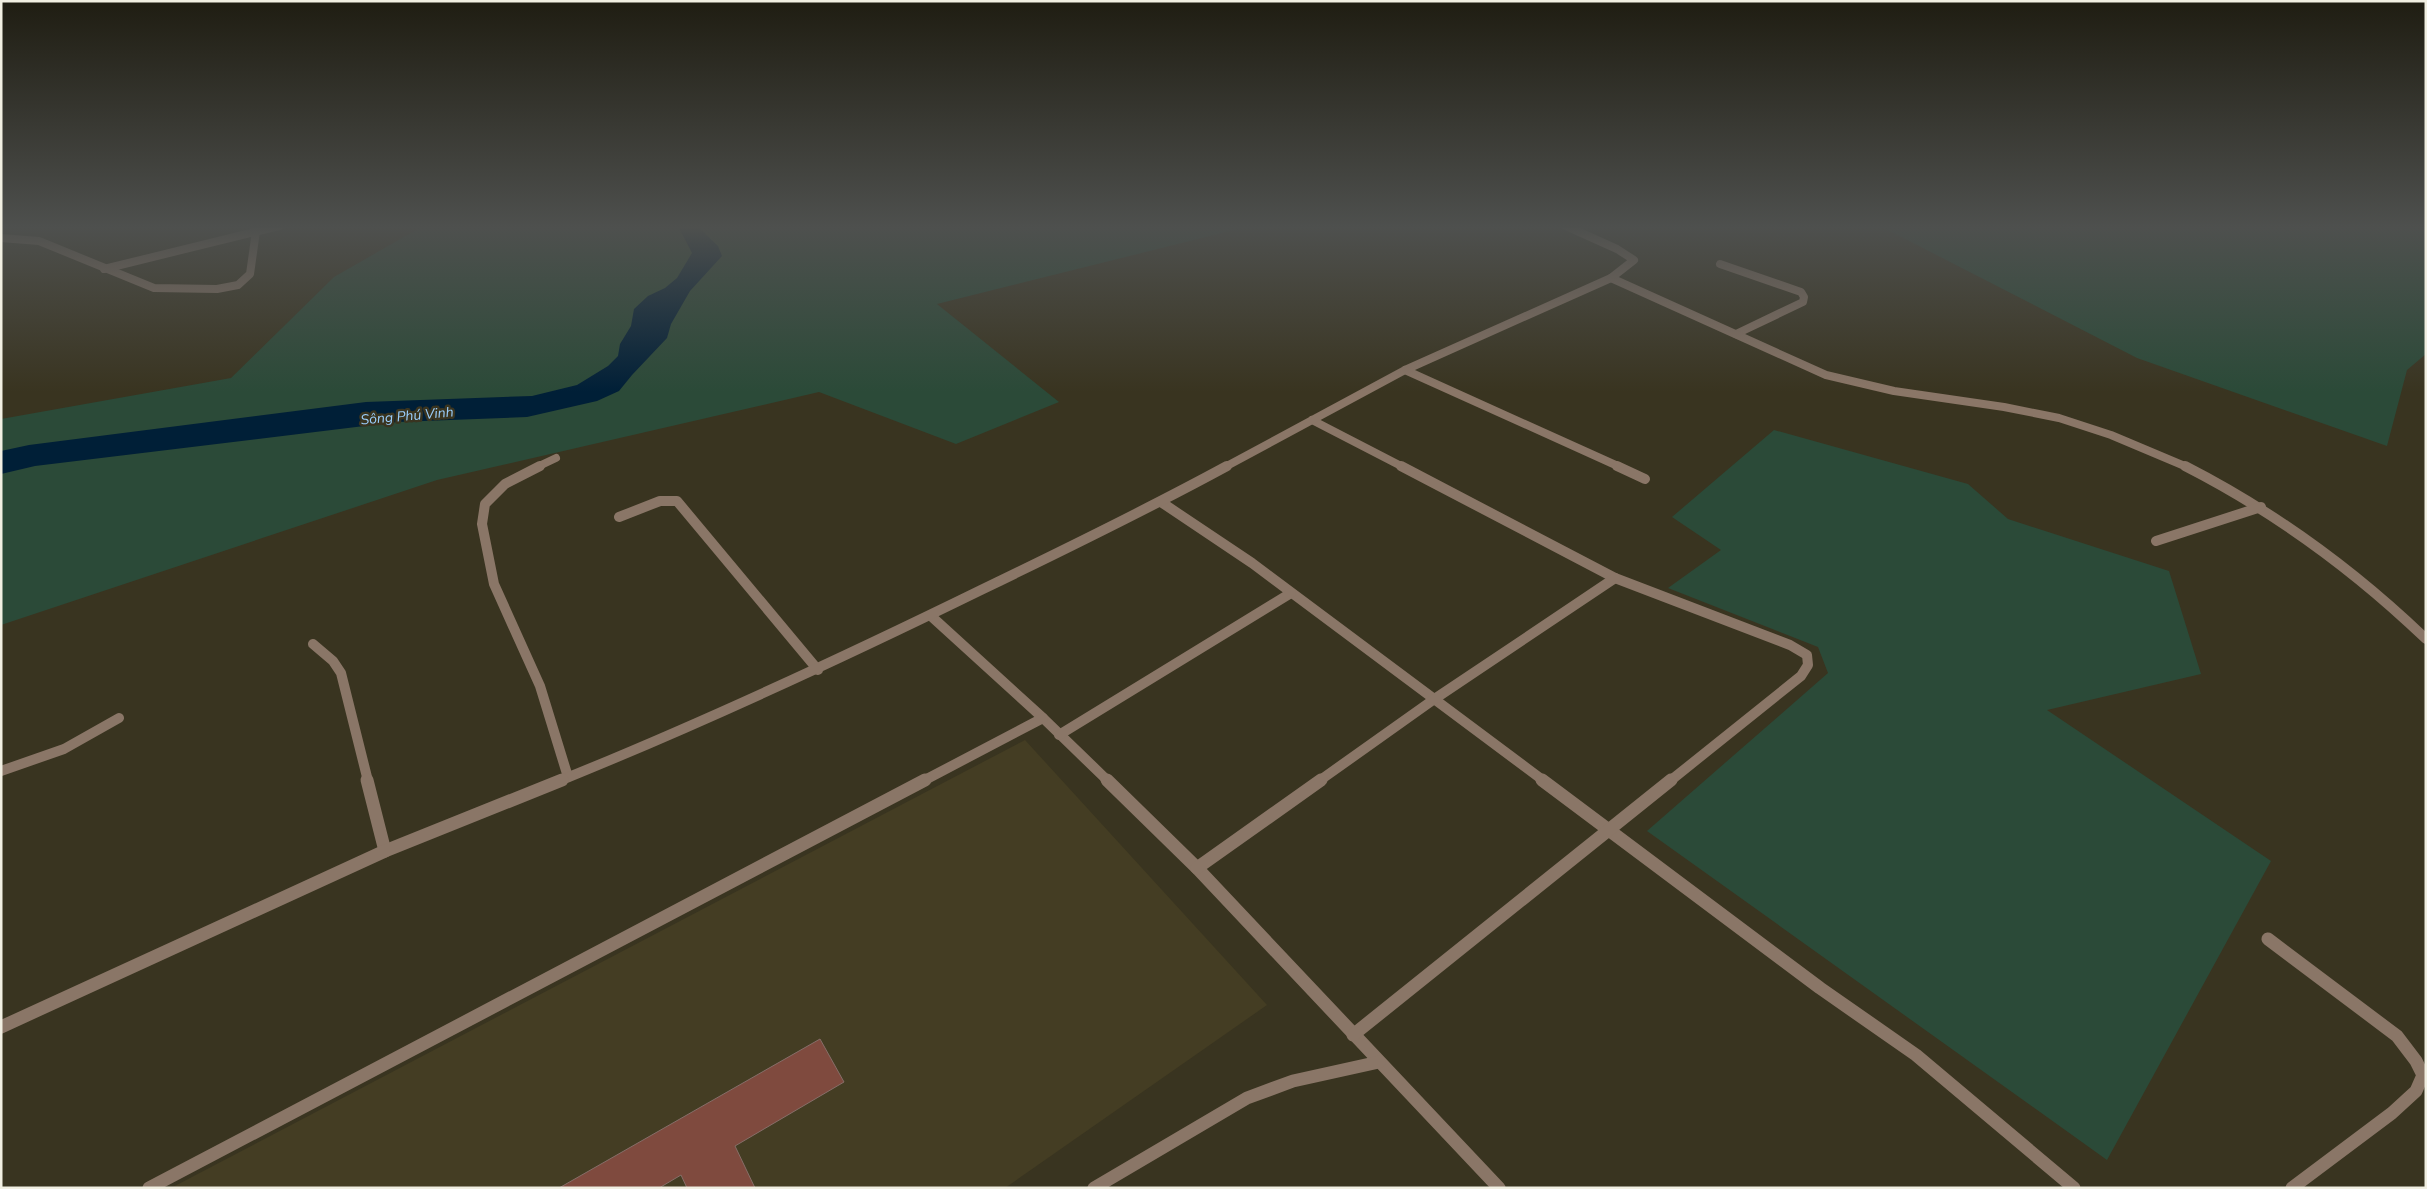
<svg xmlns="http://www.w3.org/2000/svg" width="2427" height="1189" font-family="'Nunito Sans',sans-serif">
<rect width="100%" height="100%" fill="#393420"/>
<path fill="#443d23" d="M 1025,740 L 1267,1005 L 1005,1188 L 171,1188 Z"/>
<g fill="#2b4a38">
<path d="M 423,226 L 1250,226 L 937,304 L 1059,402 L 956,444 L 819,392 L 437,480 L 1,625 L 1,419 L 231,378 L 334,277 Z"/>
<path d="M 1880,226 L 2426,226 L 2426,354 L 2407,370 L 2387,446 L 2137,358 Z"/>
<path d="M 1774,430 L 1968,484 L 2008,519 L 2169,571 L 2201,674 L 2047,710 L 2271,861 L 2107,1160 L 1647,831 L 1828,673 L 1818,647 L 1668,588 L 1721,550 L 1672,517 Z"/>
</g>
<path fill="#001f37" d="M 678,226 L 697,226 L 718,246 L 722,256 L 690,291 L 671,324 L 667,338 L 632,375 L 619,391 L 597,401 L 527,417 L 397,422 L 35,466 L 1,474 L 1,451 L 29,445 L 366,402 L 532,396 L 577,385 L 608,366 L 618,356 L 620,344 L 631,326 L 634,309 L 648,296 L 665,288 L 677,278 L 692,253 Z"/>
<path fill="#7f4a3e" stroke="#866e68" d="M 820,1039 L 844,1082 L 735,1146 L 755,1188 L 687,1188 L 681,1175 L 659,1188 L 559,1188 Z"/>
<g fill="none" stroke-linecap="round" stroke-linejoin="round">
<path stroke="#8a7667" stroke-width="10" d="M 619,517 L 660,501 L 677,501 L 818,670"/>
<g stroke="#8a7667" stroke-width="8">
<path d="M 1,238 L 39,241 L 154,288 L 217,289 L 238,285 L 250,274 L 256,231"/>
<path d="M 1720,264 L 1801,292 L 1804,297 L 1803,302 L 1736,334"/>
<path d="M 104,269 L 279,226"/>
<path d="M 1611,278 L 1826,375 L 1894,391 L 2004,407 L 2059,418 L 2111,435 L 2187,467"/>
<path d="M 1405,370 L 1620,467"/>
<path d="M 1312,420 L 1403,467"/>
<path d="M 537,467 L 556,458"/>
<path d="M 1225,467 L 1405,370 L 1611,278 L 1634,260 L 1617,249 L 1566,226"/>
</g>
<g stroke="#8a7667" stroke-width="10">
<path d="M 540,466 L 505,484 L 485,504 L 482,524 L 494,584 L 540,686 L 568,777"/>
<path d="M 1401,466 L 1615,578 L 1790,645 L 1807,655 L 1808,665 L 1801,676 L 1670,781"/>
<path d="M 1617,466 L 1645,479"/>
<path d="M 2185,466 C 2275,512 2353,569 2426,639"/>
<path d="M 1161,502 L 1252,563 L 1544,781"/>
<path d="M 2156,541 L 2261,507"/>
<path d="M 931,616 L 1043,718 L 1108,781"/>
<path d="M 313,644 L 333,661 L 341,673 L 368,781"/>
<path d="M 1059,735 L 1291,593"/>
<path d="M 1,771 L 64,749 L 119,718"/>
<path d="M 559,781 C 703,723 842,658 981,590 C 1064,550 1146,510 1227,466"/>
<path d="M 923,781 L 1043,718"/>
<path d="M 1319,781 L 1433,700 L 1615,578"/>
</g>
<g stroke="#8a7667" stroke-width="13">
<path d="M 367,780 L 385,851"/>
<path d="M 1107,780 L 1197,868 L 1499,1188"/>
<path d="M 1542,780 L 1820,988 L 1916,1055 L 2074,1188"/>
<path d="M 1197,868 L 1321,780"/>
<path d="M 2268,939 L 2397,1036 L 2416,1061 L 2423,1075 L 2416,1091 L 2392,1113 L 2292,1188"/>
<path d="M 1,1027 L 385,851 L 562,780"/>
<path d="M 1353,1035 L 1671,780"/>
<path d="M 149,1188 L 925,780"/>
<path d="M 1094,1188 L 1247,1098 L 1293,1081 L 1379,1062"/>
</g>
</g>
<linearGradient id="sky" x2="0" y2="1"><stop stop-color="#1f1d12"/><stop offset="0.58" stop-color="#4e504e"/><stop offset="1" stop-color="#4e504e" stop-opacity="0"/></linearGradient>
<rect width="2427" height="392" fill="url(#sky)"/>
<g text-anchor="middle" dominant-baseline="central" stroke-width="5" stroke-linejoin="round" paint-order="stroke">
<g font-size="14" font-style="italic" fill="#9acefc" stroke="#393420">
<text transform="translate(407 416) rotate(-5)">Sông Phú Vinh</text>
</g>
</g>
<rect width="2427" height="1189" fill="none" stroke="#f1efe2" stroke-width="5"/>
</svg>
